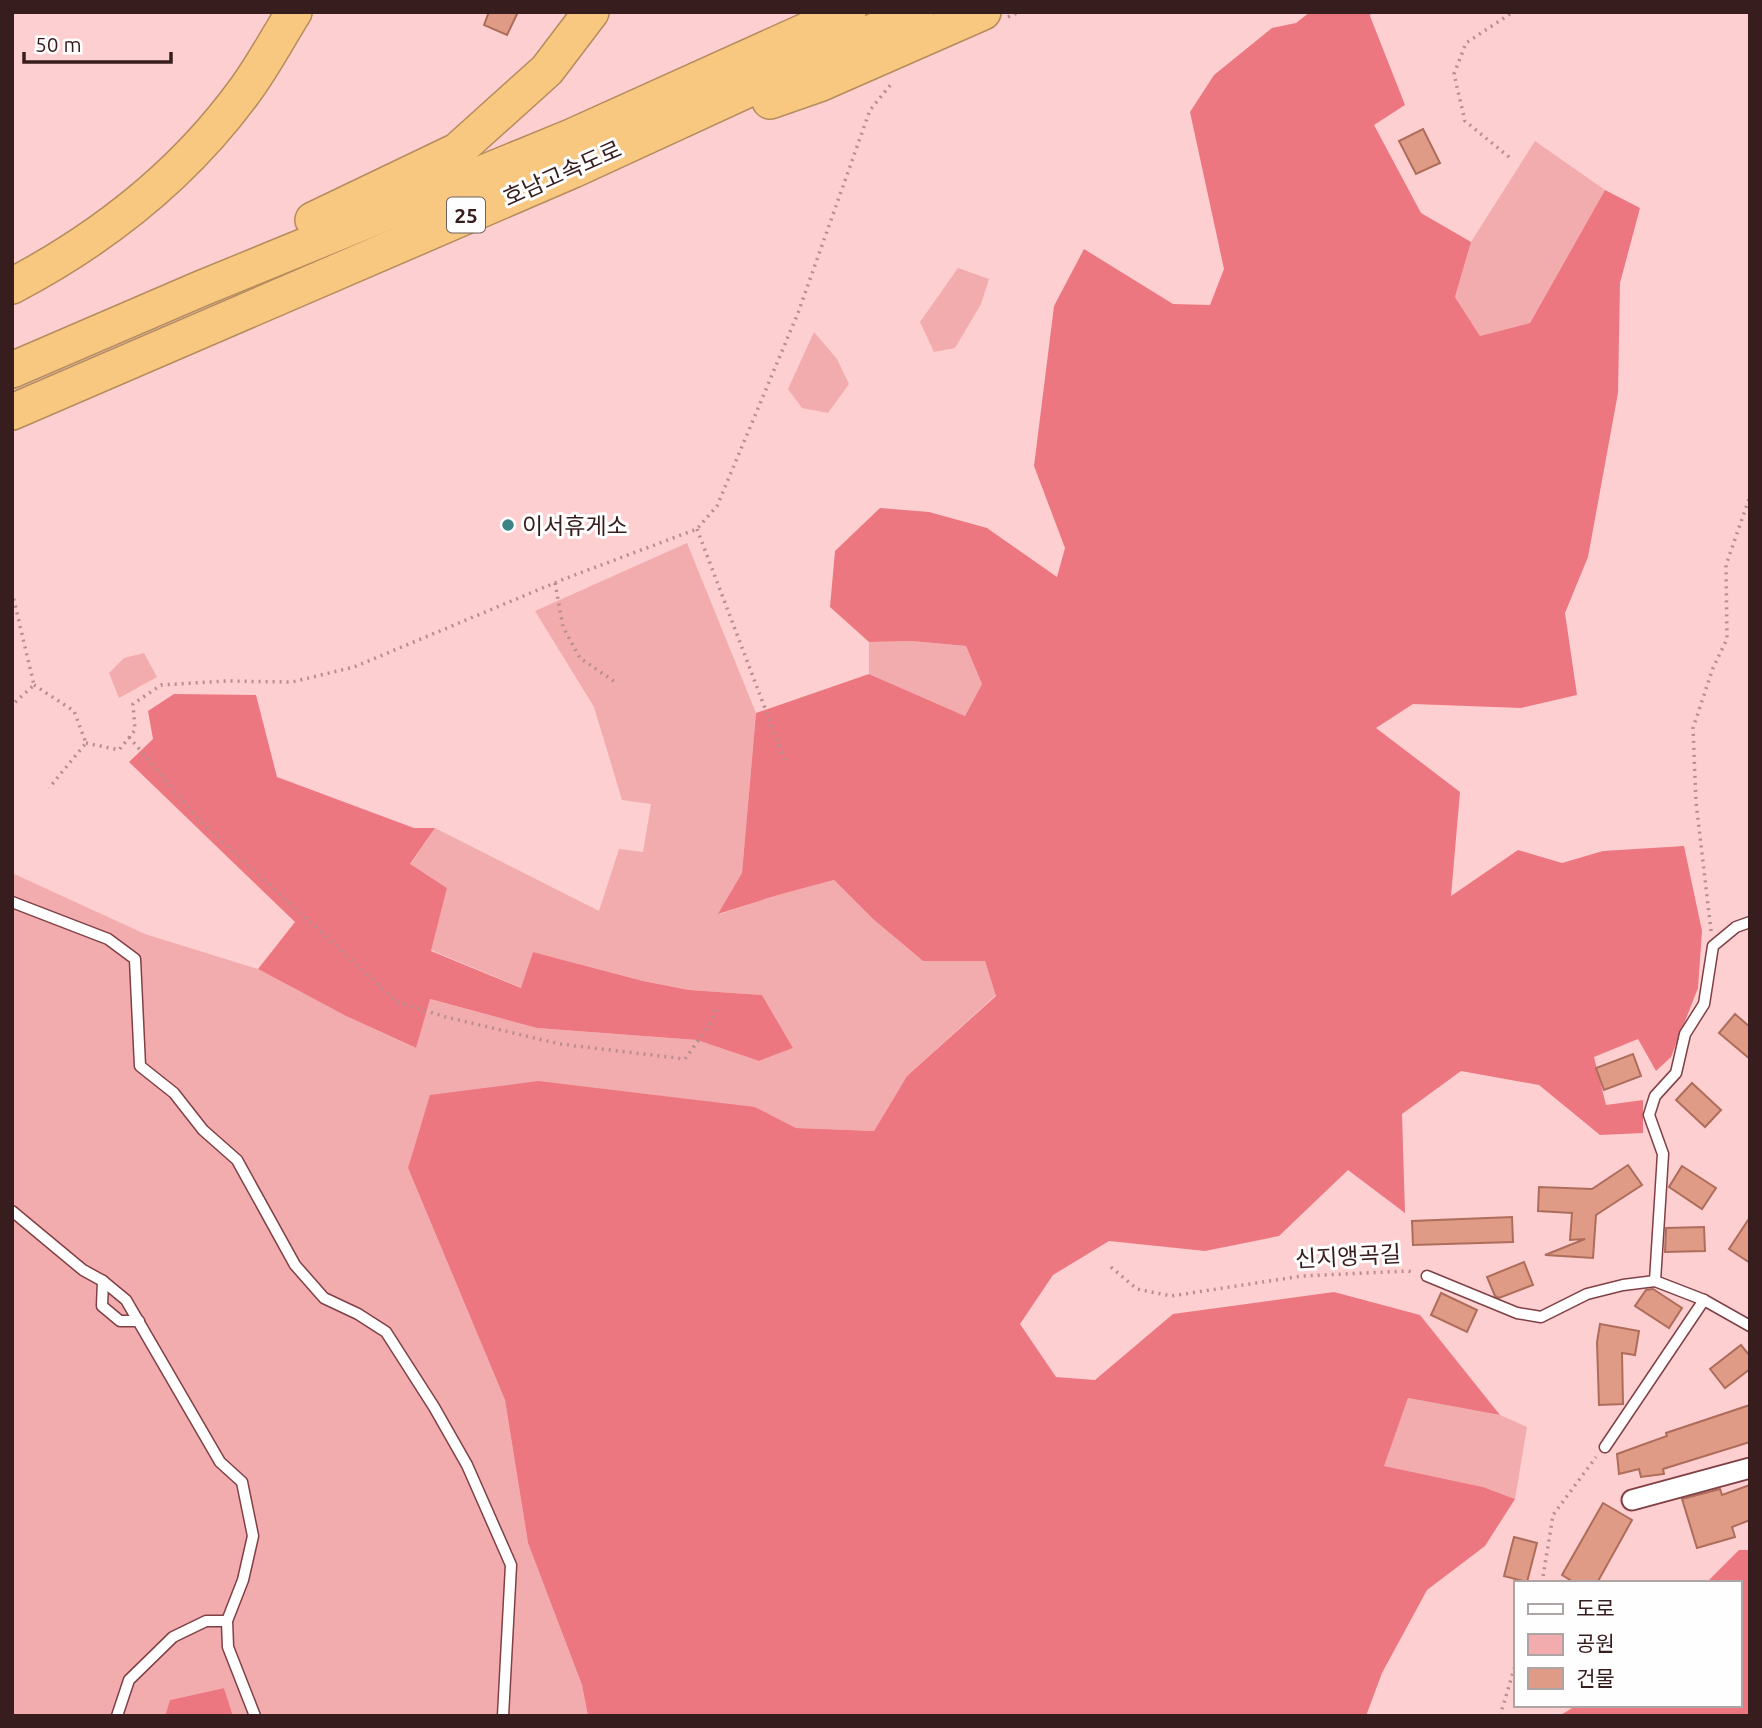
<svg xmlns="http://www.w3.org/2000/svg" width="1762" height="1728" font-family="Ubuntu,'Noto Sans KR',sans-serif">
<rect width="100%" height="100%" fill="#fecfd0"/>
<g fill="#f2acae">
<path d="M 1535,141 L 1605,190 L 1530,323 L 1480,336 L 1455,297 L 1471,242 Z"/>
<path d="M 958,268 L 989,279 L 981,304 L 955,348 L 934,352 L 920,322 Z"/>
<path d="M 814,332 L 837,359 L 849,384 L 828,413 L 802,408 L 788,389 Z"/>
<path d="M 687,543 L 756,713 L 742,873 L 720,914 L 778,895 L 834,880 L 873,919 L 923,961 L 985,961 L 996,995 L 907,1076 L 874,1131 L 796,1128 L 755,1107 L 408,1168 L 505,1400 L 528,1543 L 582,1685 L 588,1716 L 233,1716 L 224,1688 L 170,1700 L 165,1716 L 12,1716 L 12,873 L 145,934 L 258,969 L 346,1016 L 415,1048 L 429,999 L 537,1028 L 697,1040 L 759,1061 L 793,1048 L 762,995 L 689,990 L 643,981 L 533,952 L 522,988 L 431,950 L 447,888 L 410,865 L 435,828 L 599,911 L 619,849 L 643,852 L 651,804 L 622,800 L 594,707 L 535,611 Z"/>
<path d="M 912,641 L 966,646 L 982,684 L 965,716 L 869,674 L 869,642 Z"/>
<path d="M 144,653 L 157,677 L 119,698 L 109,673 L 124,658 Z"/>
<path d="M 1408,1398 L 1500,1415 L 1527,1427 L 1515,1499 L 1483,1487 L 1383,1466 Z"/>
</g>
<g fill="#ed7780">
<path d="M 1310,12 L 1371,12 L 1370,16 L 1405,105 L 1374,125 L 1421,213 L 1471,242 L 1455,297 L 1480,336 L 1530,323 L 1605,190 L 1640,208 L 1620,283 L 1618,393 L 1588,557 L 1565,613 L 1577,695 L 1521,708 L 1413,704 L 1376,728 L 1460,792 L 1451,896 L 1518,850 L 1562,863 L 1603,851 L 1684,846 L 1702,931 L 1698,988 L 1671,1057 L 1656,1071 L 1638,1039 L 1594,1057 L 1606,1105 L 1643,1100 L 1643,1133 L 1600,1135 L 1539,1085 L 1461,1071 L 1402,1114 L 1405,1213 L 1348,1170 L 1279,1236 L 1205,1251 L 1109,1241 L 1053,1275 L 1020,1324 L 1056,1377 L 1095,1380 L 1173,1314 L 1334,1292 L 1420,1315 L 1500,1415 L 1408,1398 L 1384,1466 L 1483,1487 L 1515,1499 L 1485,1546 L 1427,1590 L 1382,1673 L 1366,1716 L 588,1716 L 582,1685 L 528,1543 L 505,1400 L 408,1168 L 430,1095 L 538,1081 L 755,1107 L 796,1128 L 874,1131 L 907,1076 L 996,996 L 985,961 L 923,961 L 873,919 L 834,880 L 778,895 L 718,914 L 742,873 L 756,713 L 869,674 L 965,716 L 982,684 L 966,646 L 912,641 L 869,642 L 830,607 L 835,551 L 880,508 L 929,512 L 987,528 L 1057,577 L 1065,548 L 1034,466 L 1054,306 L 1084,249 L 1173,304 L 1210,305 L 1224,269 L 1190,112 L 1214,75 L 1272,28 L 1296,23 Z"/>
<path d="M 174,694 L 256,695 L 277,777 L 414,828 L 435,828 L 410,864 L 447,888 L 431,951 L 521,988 L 533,952 L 643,981 L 689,990 L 762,995 L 793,1048 L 759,1061 L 697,1040 L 537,1028 L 430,999 L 416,1048 L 346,1016 L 258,969 L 295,922 L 129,762 L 153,739 L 148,711 Z"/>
<path d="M 1739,1550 L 1750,1550 L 1750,1716 L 1559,1716 L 1577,1705 L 1739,1705 L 1739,1583 L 1706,1583 Z"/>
<path d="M 224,1688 L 233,1716 L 165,1716 L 170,1700 Z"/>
</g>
<g fill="#e09b87" stroke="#ae6d5b" stroke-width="2">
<path d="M 489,12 L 518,12 L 507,35 L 484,25 Z"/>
<path d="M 1423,129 L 1440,163 L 1416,174 L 1399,141 Z"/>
<path d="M 1735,1014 L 1750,1027 L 1750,1059 L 1719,1033 Z"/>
<path d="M 1633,1054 L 1641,1076 L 1604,1090 L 1596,1068 Z"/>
<path d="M 1692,1083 L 1721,1110 L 1705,1127 L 1676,1100 Z"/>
<path d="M 1628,1165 L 1642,1185 L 1596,1215 L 1593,1258 L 1545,1255 L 1585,1239 L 1570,1240 L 1572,1213 L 1538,1211 L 1539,1187 L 1592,1189 Z"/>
<path d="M 1682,1166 L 1716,1188 L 1702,1209 L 1669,1187 Z"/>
<path d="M 1512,1217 L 1513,1242 L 1413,1245 L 1412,1221 Z"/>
<path d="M 1750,1217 L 1750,1263 L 1729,1249 Z"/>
<path d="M 1704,1227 L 1705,1251 L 1665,1252 L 1666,1228 Z"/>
<path d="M 1524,1262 L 1533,1285 L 1499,1298 L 1495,1296 L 1487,1277 Z"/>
<path d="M 1653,1289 L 1682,1308 L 1669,1328 L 1635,1306 L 1646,1290 Z"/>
<path d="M 1441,1293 L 1477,1310 L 1467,1332 L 1431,1315 Z"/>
<path d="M 1600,1324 L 1639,1331 L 1635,1355 L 1622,1353 L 1623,1404 L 1599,1405 L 1597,1342 Z"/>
<path d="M 1741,1345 L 1750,1356 L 1750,1369 L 1725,1388 L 1710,1369 Z"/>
<path d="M 1750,1405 L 1750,1442 L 1663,1469 L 1664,1474 L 1641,1477 L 1639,1469 L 1619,1474 L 1617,1454 L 1667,1436 L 1666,1433 Z"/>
<path d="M 1750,1485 L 1750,1520 L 1732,1527 L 1735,1537 L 1697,1548 L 1682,1499 L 1720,1489 L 1722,1495 Z"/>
<path d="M 1603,1503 L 1632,1520 L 1597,1583 L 1575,1583 L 1562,1575 Z"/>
<path d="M 1514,1537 L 1537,1543 L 1527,1582 L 1504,1576 Z"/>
</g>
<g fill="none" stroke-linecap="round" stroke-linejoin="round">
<defs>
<g id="service">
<path d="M 12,902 L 108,939 L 135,959 L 140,1066 L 174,1093 L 203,1130 L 237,1160 L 295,1265 L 324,1298 L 358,1314 L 386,1332 L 434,1407 L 467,1465 L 511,1565 L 503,1716"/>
<path d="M 12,1211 L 83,1270 L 103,1281 L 126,1300 L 220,1462 L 242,1482 L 253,1536 L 243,1580 L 227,1621 L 228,1647 L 255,1716"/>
<path d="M 1427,1276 L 1517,1313 L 1541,1317 L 1587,1294 L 1623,1285 L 1655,1281 L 1704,1300 L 1750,1326"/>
<path d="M 103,1281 L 102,1306 L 120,1321 L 139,1321"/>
<path d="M 1655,1281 L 1663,1154 L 1649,1115 L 1655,1096 L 1676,1073 L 1685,1034 L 1704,1004 L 1713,946 L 1736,927 L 1750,922"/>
<path d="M 1605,1447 L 1704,1300"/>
<path d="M 117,1716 L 129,1680 L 173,1637 L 206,1621 L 227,1621"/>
</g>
<path id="minor" d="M 1632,1500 L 1750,1468"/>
<g id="motorway">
<path d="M 770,101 L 819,84 L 983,12"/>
<path d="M 313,220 L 457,151 L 547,70 L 591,12"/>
<path d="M 12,286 C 103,238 182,176 243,93 C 262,68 277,39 294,12"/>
<path d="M 12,370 L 200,289 L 571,137 L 848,12"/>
<path d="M 12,412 L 573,170 L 916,12"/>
</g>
</defs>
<use href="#service" stroke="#804045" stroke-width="13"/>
<use href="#minor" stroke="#804045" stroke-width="23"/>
<use href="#motorway" stroke="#b58c5e" stroke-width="38"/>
<g stroke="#b68e8f" stroke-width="3.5" stroke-dasharray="2 5" stroke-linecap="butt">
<path d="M 1008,17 L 1019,12"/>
<path d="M 1509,157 L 1465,121 L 1454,74 L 1466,43 L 1513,12"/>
<path d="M 697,529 L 785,761"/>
<path d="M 555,583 L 563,627 L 580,658 L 618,684"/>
<path d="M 12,592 L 34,685 L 12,705"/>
<path d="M 34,685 L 74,711 L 86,743 L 49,788"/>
<path d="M 129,737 L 199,820 L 397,1002 L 446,1017 L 560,1044 L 685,1059 L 710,1024 L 717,1007"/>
<path d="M 86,743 L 119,750 L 135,730 L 133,704 L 161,685 L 226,681 L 292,682 L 354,667 L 564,579 L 697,529 L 717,506 L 798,313 L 870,110 L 892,83"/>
<path d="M 1711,931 L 1696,802 L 1693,728 L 1713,668 L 1727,639 L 1726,565 L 1750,496"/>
<path d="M 1111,1267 L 1137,1289 L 1171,1296 L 1302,1276 L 1408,1271 L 1415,1273"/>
<path d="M 1542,1583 L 1553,1515 L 1596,1457"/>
<path d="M 1500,1716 L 1515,1666"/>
</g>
<use href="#service" stroke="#fff" stroke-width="10"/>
<use href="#minor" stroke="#fff" stroke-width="19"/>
<use href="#motorway" stroke="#f8c881" stroke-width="35"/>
</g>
<circle fill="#3b8485" stroke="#fefefe" stroke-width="2.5" cx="508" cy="525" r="7"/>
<g text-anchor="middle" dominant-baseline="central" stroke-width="6" stroke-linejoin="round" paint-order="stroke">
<rect fill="#fefefe" stroke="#736061" stroke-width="2" x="447" y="197.5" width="38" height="35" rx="5"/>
<g font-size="21" font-weight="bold" fill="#381d1e">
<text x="466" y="215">25</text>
</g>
<g font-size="23" fill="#381d1e" stroke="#fefefe">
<text transform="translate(562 173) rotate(-24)">호남고속도로</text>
<text transform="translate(1348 1256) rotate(-3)">신지앵곡길</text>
</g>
<g font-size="23" fill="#381d1e" stroke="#fefefe" text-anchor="start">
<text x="522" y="525">이서휴게소</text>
</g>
</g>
<rect width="1762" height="1728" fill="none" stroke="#381d1e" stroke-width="28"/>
<rect x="1514" y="1581" width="228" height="126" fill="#fefefe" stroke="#afa4a4" stroke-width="2"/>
<rect x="1528" y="1604" width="35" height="10" fill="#ffffff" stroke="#afa4a4" stroke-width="2"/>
<text x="1576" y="1616" font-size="21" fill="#381d1e">도로</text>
<rect x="1528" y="1634" width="35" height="21" fill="#f2acae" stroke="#afa4a4" stroke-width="2"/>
<text x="1576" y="1651" font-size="21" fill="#381d1e">공원</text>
<rect x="1528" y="1668" width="35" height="21" fill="#e09b87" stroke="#afa4a4" stroke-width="2"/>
<text x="1576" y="1686" font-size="21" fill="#381d1e">건물</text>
<path d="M24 52v10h147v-10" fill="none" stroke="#381d1e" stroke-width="3.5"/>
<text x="35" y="52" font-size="21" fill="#381d1e" stroke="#fefefe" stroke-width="5" paint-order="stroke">50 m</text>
</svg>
